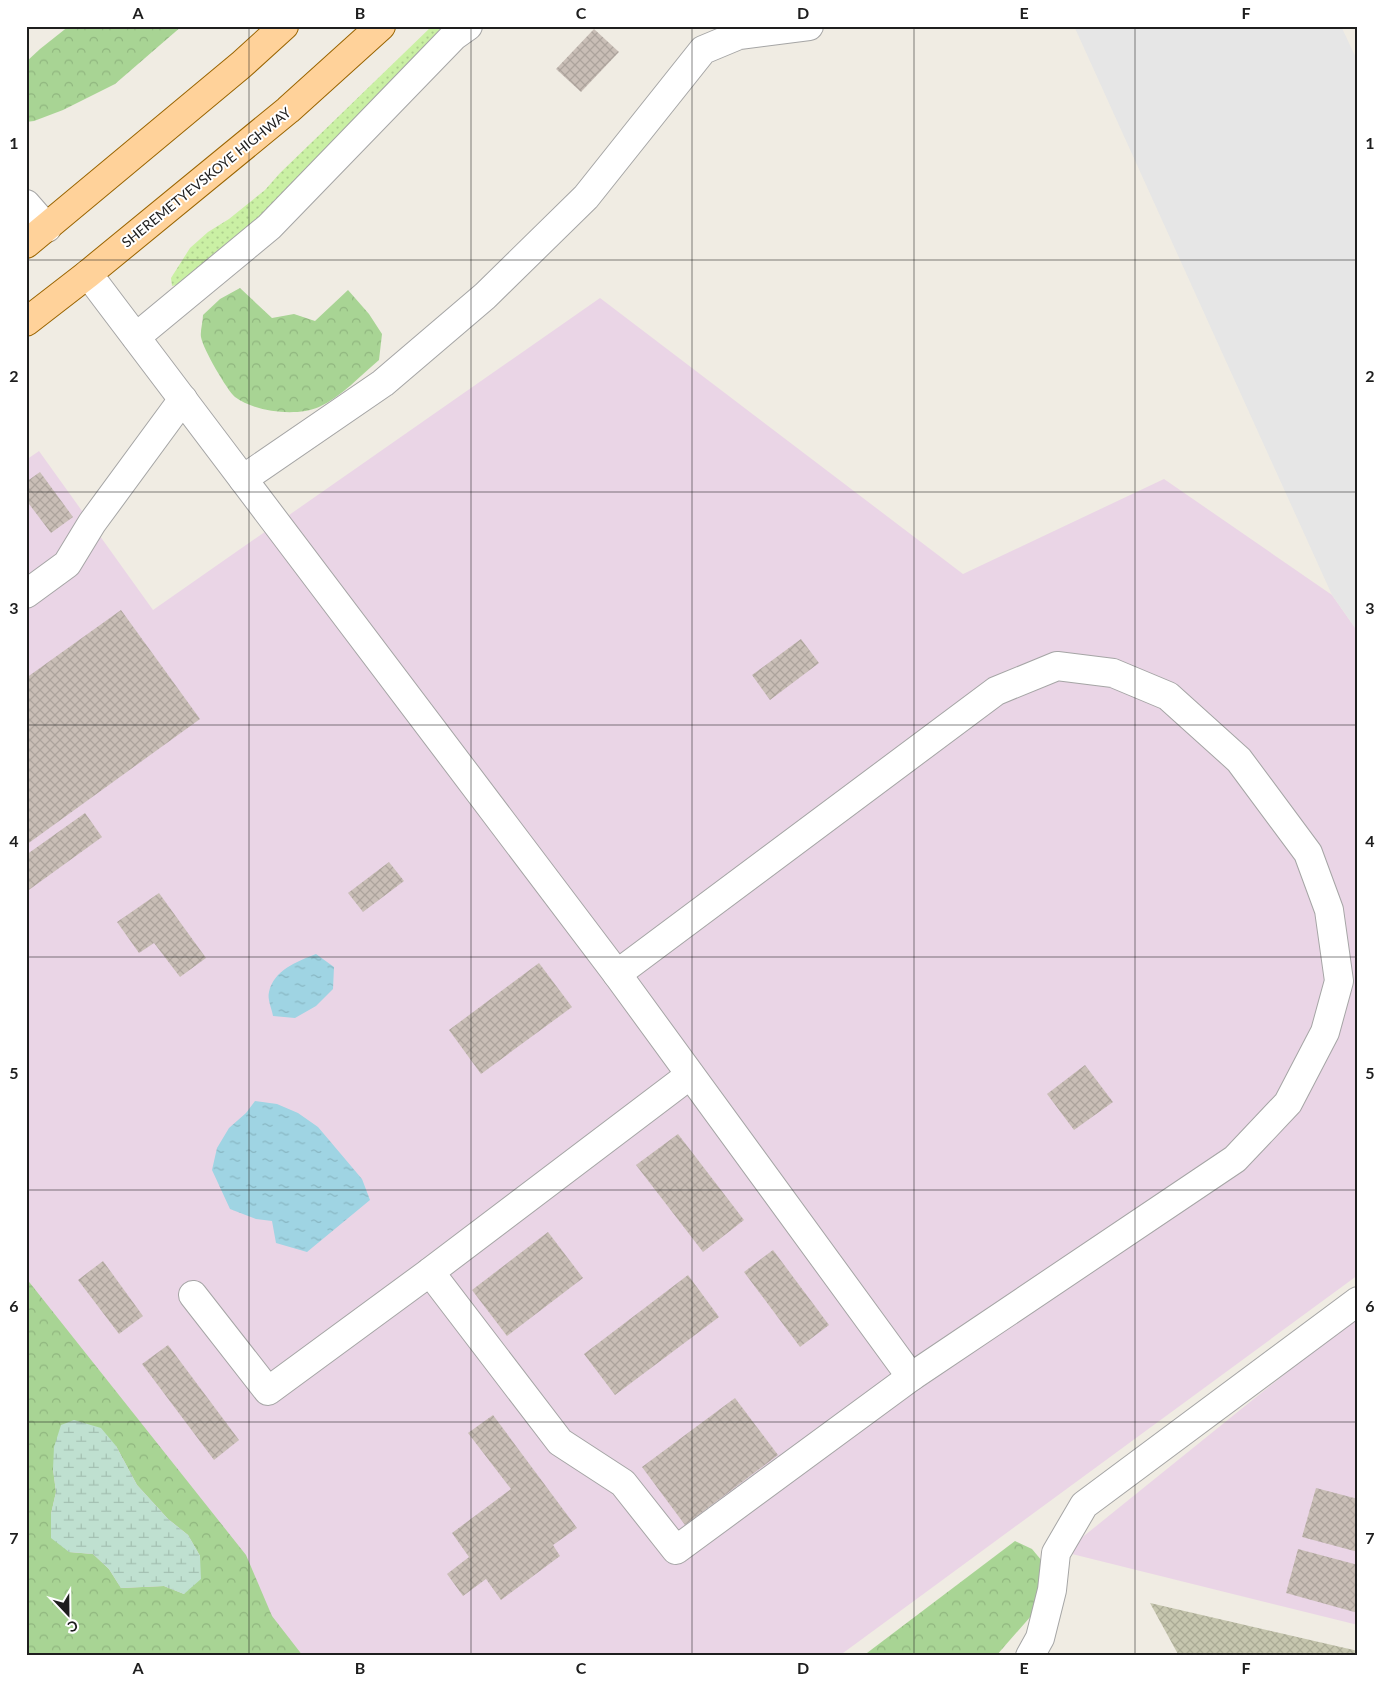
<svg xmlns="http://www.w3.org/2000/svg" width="1384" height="1682" font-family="Lato,sans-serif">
<defs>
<pattern id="construction-cross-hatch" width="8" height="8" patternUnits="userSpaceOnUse" patternTransform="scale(1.25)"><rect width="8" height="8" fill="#c6c6ae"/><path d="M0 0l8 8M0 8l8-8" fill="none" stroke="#aaaa95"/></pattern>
<pattern id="grass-dots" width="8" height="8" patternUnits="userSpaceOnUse" patternTransform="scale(1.25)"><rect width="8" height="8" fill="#caf0a4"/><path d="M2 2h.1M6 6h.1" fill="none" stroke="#adcd8d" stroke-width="1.8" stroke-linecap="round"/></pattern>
<pattern id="forest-crowns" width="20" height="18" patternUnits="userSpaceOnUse" patternTransform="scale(1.25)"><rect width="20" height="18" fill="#a8d494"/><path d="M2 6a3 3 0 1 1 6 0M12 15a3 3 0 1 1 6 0" fill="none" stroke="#90b67f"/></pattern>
<pattern id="wetland-marsh" width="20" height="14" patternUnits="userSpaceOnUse" patternTransform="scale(1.25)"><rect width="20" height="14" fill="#bfe0d0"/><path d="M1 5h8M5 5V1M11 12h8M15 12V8" fill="none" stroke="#a4c0b2"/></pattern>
<pattern id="water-ripples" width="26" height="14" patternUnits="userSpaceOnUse" patternTransform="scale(1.25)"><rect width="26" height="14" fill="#9fd4e3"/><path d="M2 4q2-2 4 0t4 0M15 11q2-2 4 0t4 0" fill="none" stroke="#88b6c2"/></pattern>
<pattern id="building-cross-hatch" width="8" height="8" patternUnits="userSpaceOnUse" patternTransform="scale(1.25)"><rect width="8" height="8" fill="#c9beb6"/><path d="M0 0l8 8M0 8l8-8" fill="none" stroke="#aca39c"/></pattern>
</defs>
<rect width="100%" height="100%" fill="#f0ece3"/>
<g fill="#ead5e6">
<path d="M 600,298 L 963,574 L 1164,479 L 1332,595 L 1358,632 L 1358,1275 L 839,1656 L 26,1656 L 26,460 L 39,451 L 153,610 Z"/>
<path d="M 1358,1315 L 1358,1625 L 1064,1552 Z"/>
</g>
<path fill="url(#construction-cross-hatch)" d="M 1150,1603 L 1358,1651 L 1358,1656 L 1179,1656 Z"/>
<path fill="url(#grass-dots)" d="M 432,26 L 455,26 L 225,261 L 194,281 L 172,286 L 171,278 L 190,248 L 208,232 L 229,219 L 265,190 L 280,173 Z"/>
<g fill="url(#forest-crowns)" fill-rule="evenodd">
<path d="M 69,26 L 182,26 L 115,84 L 63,110 L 34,121 L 26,122 L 26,62 L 40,49 Z"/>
<path d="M 240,288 L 272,318 L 294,314 L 315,321 L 348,290 L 369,314 L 382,334 L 379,360 C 361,375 341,397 319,407 C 296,417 255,412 235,397 C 227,390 203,349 201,337 C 200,331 203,322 203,315 L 220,299 Z"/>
<path d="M 26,1278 L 246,1555 L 272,1616 L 303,1656 L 26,1656 ZM 116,1446 L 137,1485 L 168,1519 L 188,1535 L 200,1556 L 184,1594 L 164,1586 L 121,1588 L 109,1569 L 93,1554 L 69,1552 L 51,1514 L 56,1492 L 53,1469 Z"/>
<path d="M 1015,1541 L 1032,1549 L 1042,1561 L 1038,1608 L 996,1656 L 863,1656 Z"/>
</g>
<path fill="url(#wetland-marsh)" d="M 74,1420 L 101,1428 L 116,1446 L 137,1485 L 168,1519 L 188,1535 L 200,1556 L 201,1579 L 184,1594 L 164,1586 L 121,1588 L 109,1569 L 93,1554 L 69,1552 L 51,1538 L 51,1514 L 56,1492 L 53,1469 L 54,1447 L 61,1425 Z"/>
<path fill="#e6e6e6" d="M 1074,26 L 1341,26 L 1358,62 L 1358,632 L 1332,595 Z"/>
<g fill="url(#water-ripples)">
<path d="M 316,954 L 334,967 L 333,989 L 316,1006 L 295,1018 L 273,1016 C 272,1009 267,999 269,992 C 274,970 296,962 316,954 Z"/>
<path d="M 255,1101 L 277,1104 L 298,1113 L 318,1127 L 362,1179 L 370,1200 L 307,1252 L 276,1243 L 272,1221 L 256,1219 L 230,1209 L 212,1170 L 217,1148 L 229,1128 L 246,1113 Z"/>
</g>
<g fill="url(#building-cross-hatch)">
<path d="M 594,29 L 619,52 L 581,92 L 556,69 Z"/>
<path d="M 40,472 L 73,517 L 51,533 L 26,500 L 26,482 Z"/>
<path d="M 121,610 L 200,719 L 26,845 L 26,678 Z"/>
<path d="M 801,639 L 819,663 L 770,700 L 752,675 Z"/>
<path d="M 85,813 L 102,837 L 26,892 L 26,855 Z"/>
<path d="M 389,862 L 404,881 L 363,912 L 348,893 Z"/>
<path d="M 159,893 L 206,958 L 180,977 L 154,943 L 139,953 L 117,922 Z"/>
<path d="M 539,963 L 572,1007 L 481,1074 L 449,1030 Z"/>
<path d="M 1085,1065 L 1113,1102 L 1074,1130 L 1047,1094 Z"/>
<path d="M 678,1134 L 744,1220 L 703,1252 L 636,1165 Z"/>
<path d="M 548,1232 L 583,1278 L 507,1336 L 472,1290 Z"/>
<path d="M 773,1250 L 829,1325 L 800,1347 L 744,1272 Z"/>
<path d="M 103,1261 L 143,1316 L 119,1334 L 78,1280 Z"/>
<path d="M 688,1275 L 719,1317 L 615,1395 L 584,1354 Z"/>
<path d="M 168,1345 L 239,1440 L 214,1460 L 142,1364 Z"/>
<path d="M 735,1398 L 778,1455 L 685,1525 L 642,1467 Z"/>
<path d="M 493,1415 L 577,1528 L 553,1545 L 560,1556 L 501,1600 L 486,1579 L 463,1596 L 447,1574 L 469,1557 L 452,1533 L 511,1489 L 468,1433 Z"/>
<path d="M 1316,1488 L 1358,1499 L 1358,1552 L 1302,1537 Z"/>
<path d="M 1298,1549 L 1358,1565 L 1358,1613 L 1286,1593 Z"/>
</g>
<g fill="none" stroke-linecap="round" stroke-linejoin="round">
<defs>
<g id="minor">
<path d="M 26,204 L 47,228"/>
<path d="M 88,274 L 617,974 L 911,1377"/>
<path d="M 136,337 L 269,227 L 454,36 L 468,26"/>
<path d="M 243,479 L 383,383 L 485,296 L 586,197 L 703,50 L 739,35 L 809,26"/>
<path d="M 26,594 L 67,564 L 92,523 L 183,399"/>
<path d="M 617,974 L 996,691 L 1057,666 L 1113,673 L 1168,696 L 1239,760 L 1308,853 L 1329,910 L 1339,981 L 1325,1032 L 1288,1103 L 1235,1159 L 911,1377 L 676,1550 L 623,1483 L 560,1442 L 430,1272 L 690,1075"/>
<path d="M 193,1295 L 268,1391 L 430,1272"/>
<path d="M 1030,1656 L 1040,1638 L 1052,1590 L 1056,1553 L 1084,1505 L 1358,1301"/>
</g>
<g id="major">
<path d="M 26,244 L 241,65 L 284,26"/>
<path d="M 26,322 L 88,274 L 288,110 L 381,26"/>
</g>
</defs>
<use href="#minor" stroke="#a5a5a5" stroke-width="30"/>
<use href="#major" stroke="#996400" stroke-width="30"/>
<use href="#minor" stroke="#fff" stroke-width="28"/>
<use href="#major" stroke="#ffd29a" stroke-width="28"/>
</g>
<path fill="none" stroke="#1e1e1e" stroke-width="1" stroke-opacity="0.55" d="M 249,26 L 249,1656M 471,26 L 471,1656M 692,26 L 692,1656M 914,26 L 914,1656M 1135,26 L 1135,1656M 26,260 L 1358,260M 26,492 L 1358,492M 26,725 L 1358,725M 26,957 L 1358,957M 26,1190 L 1358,1190M 26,1422 L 1358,1422"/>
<g text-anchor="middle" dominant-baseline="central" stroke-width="4" stroke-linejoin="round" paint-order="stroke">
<g font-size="14" fill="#1e1e1e" stroke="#fff">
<text transform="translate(206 177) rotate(-39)">SHEREMETYEVSKOYE HIGHWAY</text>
</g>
</g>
<rect width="1384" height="1682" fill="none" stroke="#ffffff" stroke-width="55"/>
<g transform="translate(68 1614) rotate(158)" stroke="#ffffff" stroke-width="4" paint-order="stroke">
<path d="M0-4L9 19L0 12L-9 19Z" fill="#1e1e1e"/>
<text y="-8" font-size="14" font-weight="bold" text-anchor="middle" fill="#1e1e1e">С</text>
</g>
<rect x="28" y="28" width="1328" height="1626" fill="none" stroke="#1e1e1e" stroke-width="2"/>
<g font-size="16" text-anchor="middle" font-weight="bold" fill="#1e1e1e">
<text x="138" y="19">A</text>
<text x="360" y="19">B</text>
<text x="581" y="19">C</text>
<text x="803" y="19">D</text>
<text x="1024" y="19">E</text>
<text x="1246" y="19">F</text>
<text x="14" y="149">1</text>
<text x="1370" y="149">1</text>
<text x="14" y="382">2</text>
<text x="1370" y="382">2</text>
<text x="14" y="614">3</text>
<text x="1370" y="614">3</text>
<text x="14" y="847">4</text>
<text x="1370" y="847">4</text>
<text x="14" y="1079">5</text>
<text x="1370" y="1079">5</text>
<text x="14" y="1312">6</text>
<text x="1370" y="1312">6</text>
<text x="14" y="1544">7</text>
<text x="1370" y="1544">7</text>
<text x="138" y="1674">A</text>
<text x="360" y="1674">B</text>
<text x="581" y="1674">C</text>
<text x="803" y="1674">D</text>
<text x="1024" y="1674">E</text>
<text x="1246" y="1674">F</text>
</g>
</svg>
